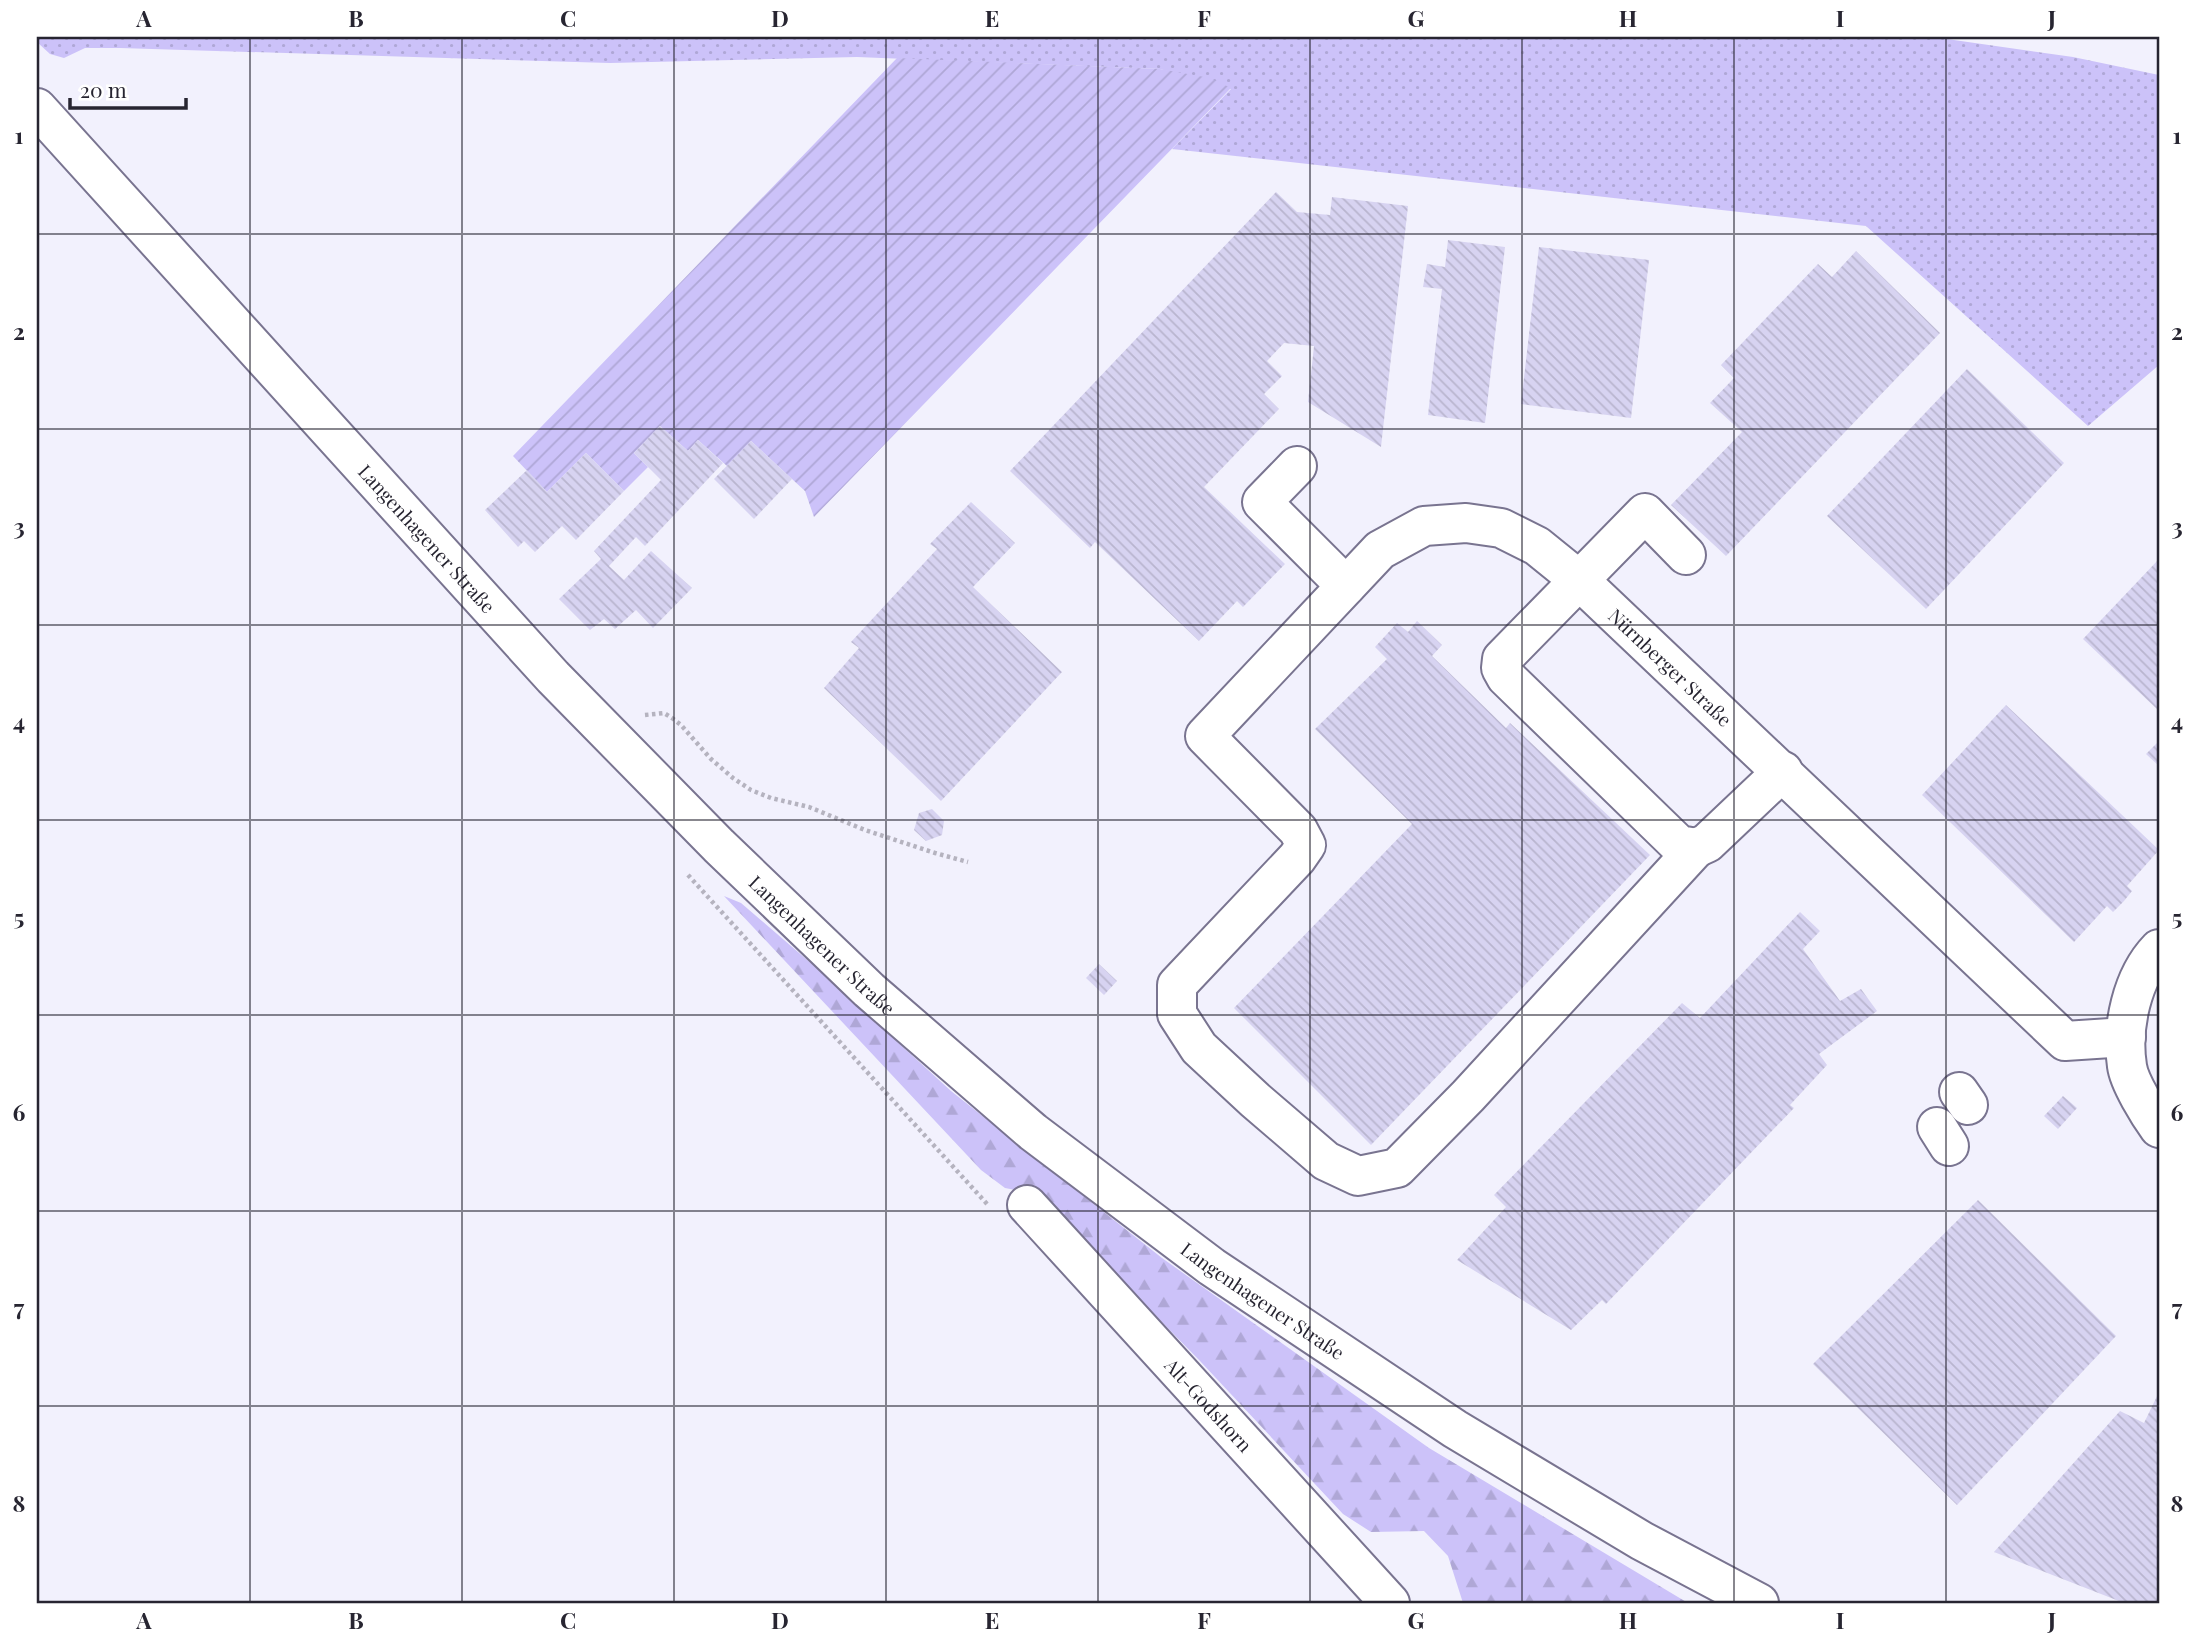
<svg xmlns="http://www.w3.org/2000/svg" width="2196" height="1640" font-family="'Playfair Display',serif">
<defs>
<pattern id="grass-dots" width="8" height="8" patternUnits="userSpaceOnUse" patternTransform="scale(1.75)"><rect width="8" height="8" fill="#ccc2f9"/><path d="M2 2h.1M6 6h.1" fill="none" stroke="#afa7d6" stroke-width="1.8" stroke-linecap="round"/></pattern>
<pattern id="forest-firs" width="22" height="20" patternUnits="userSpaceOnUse" patternTransform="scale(1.75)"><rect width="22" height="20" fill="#ccc2f9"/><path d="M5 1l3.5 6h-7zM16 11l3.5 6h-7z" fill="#afa7d6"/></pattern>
<pattern id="garden-furrows" width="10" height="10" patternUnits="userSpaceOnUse" patternTransform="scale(1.75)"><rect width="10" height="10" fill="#ccc2f9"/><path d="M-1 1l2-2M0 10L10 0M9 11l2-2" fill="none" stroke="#afa7d6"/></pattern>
<pattern id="building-back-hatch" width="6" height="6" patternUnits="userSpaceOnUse" patternTransform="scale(1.75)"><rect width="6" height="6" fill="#d7d3f1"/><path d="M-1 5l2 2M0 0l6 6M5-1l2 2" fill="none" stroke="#b9b5cf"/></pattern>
</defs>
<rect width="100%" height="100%" fill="#f2f1fd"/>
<path fill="url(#grass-dots)" d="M 37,37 L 1933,37 L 2073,57 L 2159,75 L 2159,365 L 2088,426 L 1866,226 L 1172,149 L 1231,89 L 1160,69 L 857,57 L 610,63 L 120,48 L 85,48 L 64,58 L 50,54 L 37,42 Z"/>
<path fill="url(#forest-firs)" d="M 724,896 L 741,903 L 820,971 L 951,1091 L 1162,1258 L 1429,1448 L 1688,1603 L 1463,1603 L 1448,1556 L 1424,1531 L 1371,1532 L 1343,1514 L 1200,1361 L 1052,1210 L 1026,1192 L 1005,1188 L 981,1170 Z"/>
<path fill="url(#garden-furrows)" d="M 897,58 L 1160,69 L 1210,78 L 1231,88 L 814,517 L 805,491 L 751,441 L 727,466 L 698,440 L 688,451 L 660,426 L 634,453 L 648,467 L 624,491 L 586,453 L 547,492 L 513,456 Z"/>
<g fill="url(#building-back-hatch)">
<path d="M 1276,192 L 1297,212 L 1330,215 L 1332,197 L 1408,206 L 1381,447 L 1308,402 L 1314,346 L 1284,343 L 1267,361 L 1282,376 L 1264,394 L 1279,409 L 1204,487 L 1285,564 L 1243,607 L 1237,601 L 1199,641 L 1095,542 L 1090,548 L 1010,471 Z"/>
<path d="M 1448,240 L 1505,247 L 1485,423 L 1428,415 L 1442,289 L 1423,287 L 1427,264 L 1445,267 Z"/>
<path d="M 1539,247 L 1649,260 L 1631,418 L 1521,404 Z"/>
<path d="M 1856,251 L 1940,333 L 1726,556 L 1671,505 L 1742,432 L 1710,403 L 1734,378 L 1721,365 L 1818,264 L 1832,277 Z"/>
<path d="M 1967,369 L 2064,463 L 1926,609 L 1827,516 Z"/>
<path d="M 660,426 L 688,451 L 698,440 L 723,463 L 645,546 L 636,537 L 609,566 L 624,580 L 651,551 L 692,588 L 653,628 L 636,610 L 615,629 L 604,619 L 590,630 L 559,599 L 601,559 L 594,551 L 661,480 L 634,453 Z"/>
<path d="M 751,441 L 792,479 L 754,519 L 714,479 Z"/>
<path d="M 586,453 L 624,491 L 576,540 L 562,526 L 535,552 L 524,541 L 518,547 L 485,510 L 527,470 L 547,492 Z"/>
<path d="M 971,502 L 1015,543 L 973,587 L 1062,672 L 941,801 L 824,688 L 859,648 L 851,642 L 937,549 L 930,544 Z"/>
<path d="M 2159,559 L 2159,711 L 2083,639 Z"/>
<path d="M 1417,621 L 1442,645 L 1432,656 L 1506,728 L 1510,723 L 1650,855 L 1371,1145 L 1234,1008 L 1412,824 L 1315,729 L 1387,659 L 1375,647 L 1397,623 L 1408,632 Z"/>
<path d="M 2006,705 L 2159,850 L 2127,886 L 2132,891 L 2124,901 L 2113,912 L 2107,906 L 2074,942 L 1922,795 Z"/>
<path d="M 2159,741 L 2159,766 L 2146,754 Z"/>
<path d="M 932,809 L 944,821 L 942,835 L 926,841 L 914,830 L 919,813 Z"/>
<path d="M 1800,912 L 1820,931 L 1803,949 L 1840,1001 L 1861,989 L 1877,1011 L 1819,1054 L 1827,1065 L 1790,1105 L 1794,1108 L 1606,1304 L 1602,1300 L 1571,1330 L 1457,1260 L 1506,1207 L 1494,1195 L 1682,1003 L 1700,1018 Z"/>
<path d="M 1099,964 L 1117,981 L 1104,995 L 1086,978 Z"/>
<path d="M 2063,1096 L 2077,1108 L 2058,1129 L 2044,1116 Z"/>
<path d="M 1978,1200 L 2116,1336 L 1957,1505 L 1813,1364 Z"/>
<path d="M 2159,1392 L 2159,1603 L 2124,1603 L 1994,1552 L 2120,1411 L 2144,1423 Z"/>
</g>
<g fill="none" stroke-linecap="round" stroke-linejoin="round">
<defs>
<g id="minor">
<path d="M 1297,466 L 1262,502 L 1346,586"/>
<path d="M 1686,555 L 1645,513 L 1502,659 L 1501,668 L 1506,677 L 1679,845 L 1696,848 L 1707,843 L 1783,771"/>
<path id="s1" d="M 1696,848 L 1468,1096 L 1397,1168 L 1358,1176 L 1326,1161 L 1255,1100 L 1199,1048 L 1177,1014 L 1177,985 L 1297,858 L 1306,845 L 1298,830 L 1205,736 L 1380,550 L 1424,526 L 1466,523 L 1501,528 L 1537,546 L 1579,580 L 2065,1041 L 2126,1037"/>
<path d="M 2159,949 C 2132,977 2121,1027 2127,1066 C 2129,1082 2149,1114 2159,1128"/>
<path d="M 1959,1092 L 1968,1105"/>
<path d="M 1937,1127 L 1949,1146"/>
<path id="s2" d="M 1027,1205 L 1390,1603"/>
</g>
<g id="major">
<path id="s3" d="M 37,108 L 553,677 L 719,846 L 869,990 L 1033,1132 L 1212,1267 L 1455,1429 L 1642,1541 L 1759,1603"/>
</g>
</defs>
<use href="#minor" stroke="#797490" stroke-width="42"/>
<use href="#major" stroke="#797490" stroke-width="42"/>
<g stroke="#b5b3bf" stroke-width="4.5" stroke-dasharray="3.5 3.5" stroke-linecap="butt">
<path d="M 645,715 L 664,713 L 672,718 L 681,725 L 711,759 L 733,778 L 751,790 L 771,798 L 809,807 L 865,830 L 935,853 L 968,862"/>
<path d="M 688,875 L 988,1205"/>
</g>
<use href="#minor" stroke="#fff" stroke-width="38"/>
<use href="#major" stroke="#fff" stroke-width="38"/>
</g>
<path fill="none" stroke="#272531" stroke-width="2" stroke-opacity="0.55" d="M 250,37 L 250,1603M 462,37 L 462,1603M 674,37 L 674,1603M 886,37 L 886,1603M 1098,37 L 1098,1603M 1310,37 L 1310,1603M 1522,37 L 1522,1603M 1734,37 L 1734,1603M 1946,37 L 1946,1603M 37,234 L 2159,234M 37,429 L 2159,429M 37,625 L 2159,625M 37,820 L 2159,820M 37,1015 L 2159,1015M 37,1211 L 2159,1211M 37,1406 L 2159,1406"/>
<g text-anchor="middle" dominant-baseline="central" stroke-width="6" stroke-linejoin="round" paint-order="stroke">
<g font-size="19" fill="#272531" stroke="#fff">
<text stroke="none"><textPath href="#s3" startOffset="581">Langenhagener Straße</textPath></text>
<text stroke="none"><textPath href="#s1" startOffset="1696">Nürnberger Straße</textPath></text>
<text stroke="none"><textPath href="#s3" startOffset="1148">Langenhagener Straße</textPath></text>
<text stroke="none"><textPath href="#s3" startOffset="1715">Langenhagener Straße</textPath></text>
<text stroke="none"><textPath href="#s2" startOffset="270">Alt-Godshorn</textPath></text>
</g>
</g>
<rect width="2196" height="1640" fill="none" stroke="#ffffff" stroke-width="77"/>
<path d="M70 98v10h116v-10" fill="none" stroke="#272531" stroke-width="3.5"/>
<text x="80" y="98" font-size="21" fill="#272531" stroke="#ffffff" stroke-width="5" paint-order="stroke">20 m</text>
<rect x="38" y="38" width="2120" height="1564" fill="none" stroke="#272531" stroke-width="2.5"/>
<g font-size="23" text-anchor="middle" font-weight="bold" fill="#272531">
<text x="144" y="27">A</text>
<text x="356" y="27">B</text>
<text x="568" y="27">C</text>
<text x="780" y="27">D</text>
<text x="992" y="27">E</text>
<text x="1204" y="27">F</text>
<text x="1416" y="27">G</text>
<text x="1628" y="27">H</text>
<text x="1840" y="27">I</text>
<text x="2052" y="27">J</text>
<text x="19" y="144">1</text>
<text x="2177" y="144">1</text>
<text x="19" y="340">2</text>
<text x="2177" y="340">2</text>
<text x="19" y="535">3</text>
<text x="2177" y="535">3</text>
<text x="19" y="730">4</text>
<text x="2177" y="730">4</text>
<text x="19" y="926">5</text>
<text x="2177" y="926">5</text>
<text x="19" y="1121">6</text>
<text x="2177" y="1121">6</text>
<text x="19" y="1316">7</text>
<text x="2177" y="1316">7</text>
<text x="19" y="1512">8</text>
<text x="2177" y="1512">8</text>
<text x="144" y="1629">A</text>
<text x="356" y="1629">B</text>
<text x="568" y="1629">C</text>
<text x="780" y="1629">D</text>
<text x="992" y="1629">E</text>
<text x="1204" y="1629">F</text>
<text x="1416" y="1629">G</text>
<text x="1628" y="1629">H</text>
<text x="1840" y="1629">I</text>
<text x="2052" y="1629">J</text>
</g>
</svg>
